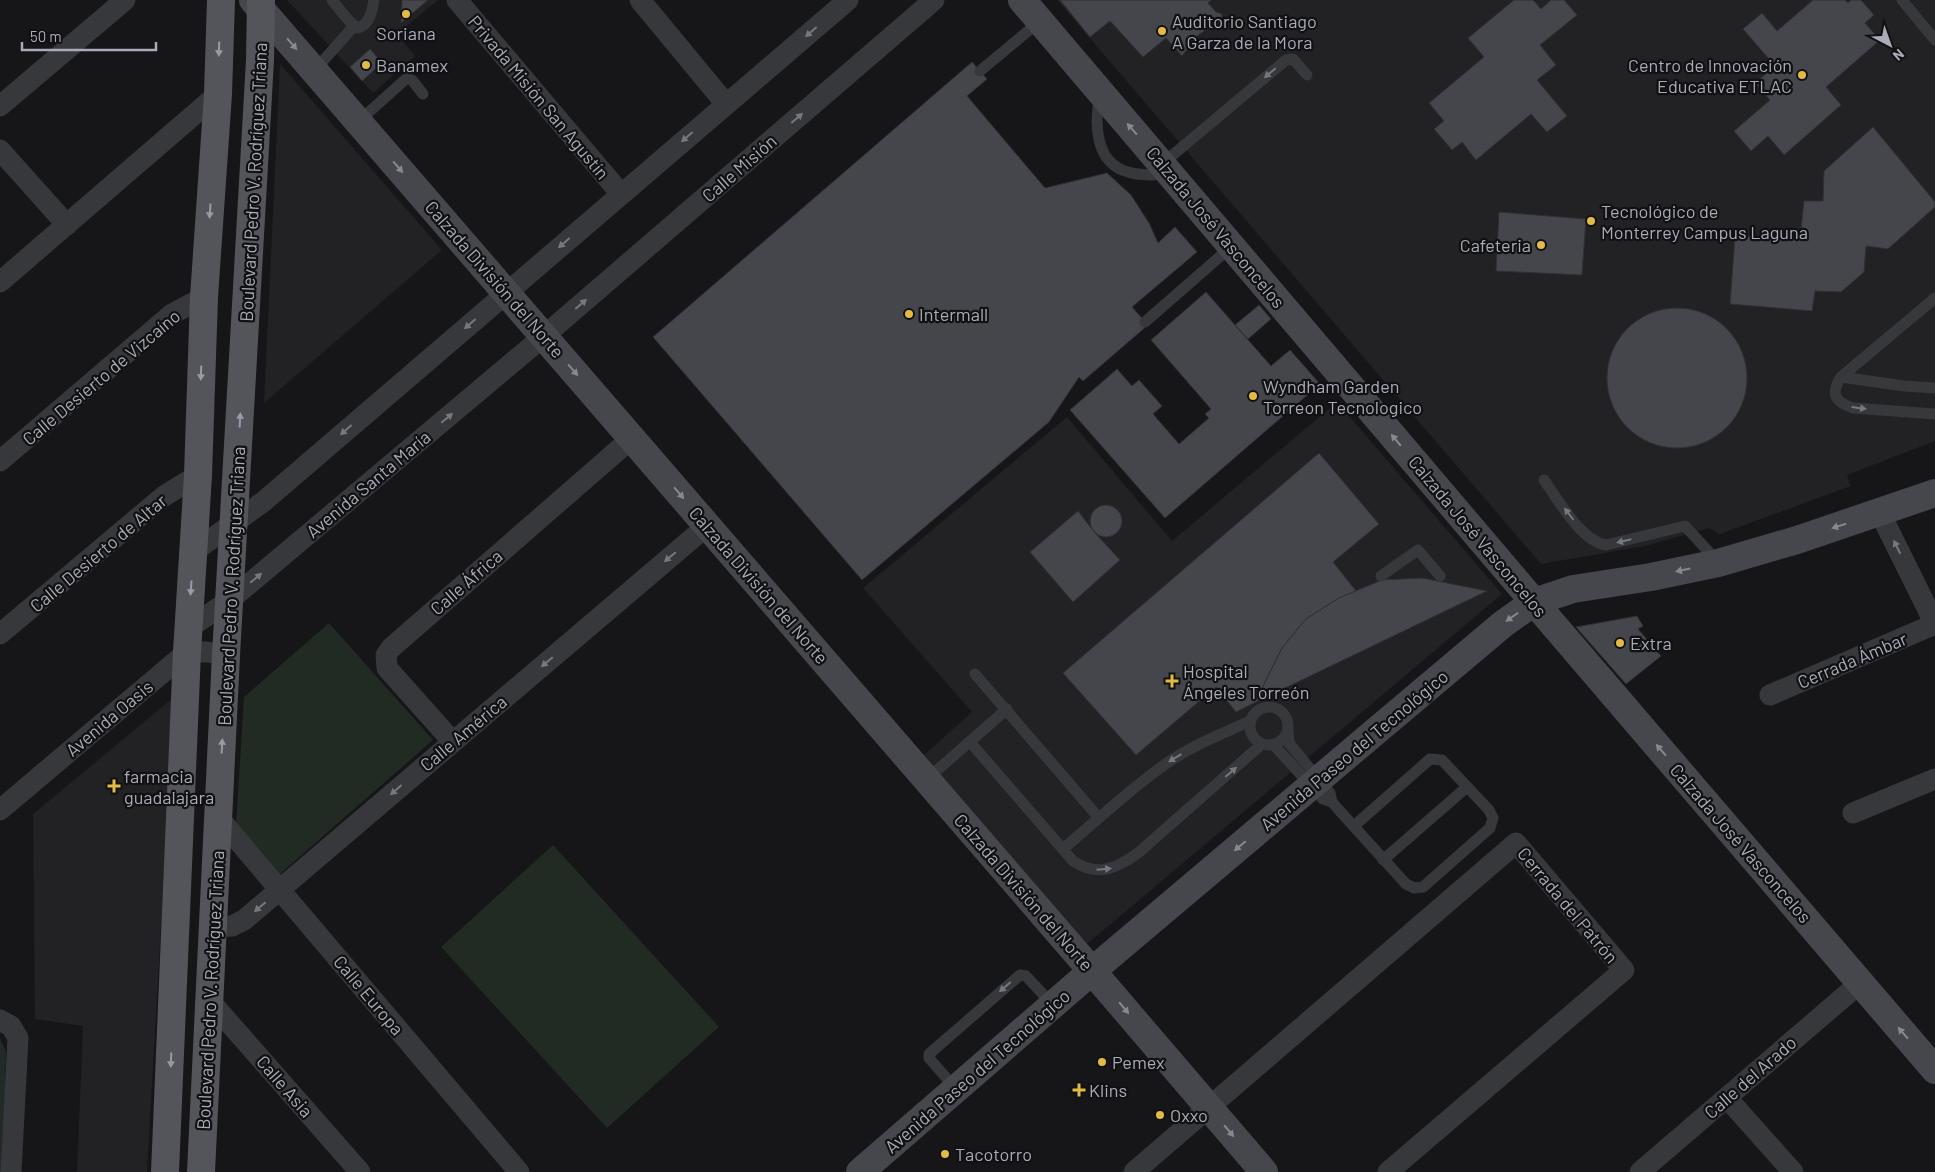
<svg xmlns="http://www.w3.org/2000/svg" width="1935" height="1172" font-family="Barlow,sans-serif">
<rect width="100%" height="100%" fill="#161618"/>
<g fill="#222225">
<path d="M 287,0 L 438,0 L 397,34 L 415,56 L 373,93 Z"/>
<path d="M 1057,0 L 1935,0 L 1935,441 L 1847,475 L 1851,486 L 1720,534 L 1709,528 L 1645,546 L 1541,564 Z"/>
<path d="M 280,64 L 442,250 L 264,403 Z"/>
<path d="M 1337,402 L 1502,594 L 1087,944 L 923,756 L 972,712 L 863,588 L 1067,417 L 1172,541 Z"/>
<path d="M 174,697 L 147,1172 L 77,1172 L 83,1026 L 35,1019 L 33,814 Z"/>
</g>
<g fill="#222a24">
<path d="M 329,623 L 433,740 L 280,874 L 236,825 L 244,697 Z"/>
<path d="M 553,845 L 719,1027 L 607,1128 L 441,947 Z"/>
<path d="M 0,1039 L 6,1051 L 3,1172 L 0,1172 Z"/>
</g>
<g fill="#45464b" stroke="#303033">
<path d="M 402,0 L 428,0 L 401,23 Z"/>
<path d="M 1060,0 L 1211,0 L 1208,3 L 1216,12 L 1222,14 L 1221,24 L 1210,27 L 1198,35 L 1182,56 L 1166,38 L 1143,57 L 1110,21 L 1090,37 Z"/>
<path d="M 1514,0 L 1533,0 L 1541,9 L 1551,0 L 1564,0 L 1577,15 L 1540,45 L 1556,65 L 1537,80 L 1567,116 L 1547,132 L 1531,114 L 1476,160 L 1462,142 L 1452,150 L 1434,129 L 1444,121 L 1429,103 L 1484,57 L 1468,38 Z"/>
<path d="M 1813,0 L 1845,0 L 1848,3 L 1851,0 L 1861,0 L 1874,15 L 1865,23 L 1880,40 L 1826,87 L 1841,105 L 1784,155 L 1768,136 L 1751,151 L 1734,131 L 1770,100 L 1755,83 L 1775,66 L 1743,29 L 1762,13 L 1777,31 Z"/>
<path d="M 370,49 L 382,63 L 362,81 L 350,67 Z"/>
<path d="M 972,62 L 987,79 L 967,96 L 1045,188 L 1107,173 L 1131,195 L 1149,223 L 1158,243 L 1175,227 L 1197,252 L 1132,307 L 1148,325 L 1083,381 L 1079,377 L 1049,422 L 862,580 L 653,337 Z"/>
<path d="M 1873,127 L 1935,202 L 1935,207 L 1888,249 L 1866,246 L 1864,272 L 1841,292 L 1815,291 L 1812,311 L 1730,304 L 1735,236 L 1800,239 L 1804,201 L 1823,201 L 1824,171 Z"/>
<path d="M 1499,212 L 1586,219 L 1582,275 L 1496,271 Z"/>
<path d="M 1206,292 L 1271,366 L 1290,350 L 1320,384 L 1165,518 L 1070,410 L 1117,369 L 1132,386 L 1139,380 L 1162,406 L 1153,414 L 1179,444 L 1209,418 L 1205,414 L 1211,409 L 1151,340 Z"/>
<path d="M 1259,305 L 1271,319 L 1248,339 L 1235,325 Z"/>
<circle cx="1677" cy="378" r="70"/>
<path d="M 1319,453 L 1379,524 L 1333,562 L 1356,591 L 1339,598 L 1306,619 L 1282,648 L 1265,682 L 1258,701 L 1236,712 L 1216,687 L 1136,755 L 1063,673 Z"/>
<circle cx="1106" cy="521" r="16"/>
<path d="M 1078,511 L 1095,533 L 1120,560 L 1073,602 L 1030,552 Z"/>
<path d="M 1422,578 L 1487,591 L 1258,701 L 1265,682 L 1282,648 L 1306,619 L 1339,598 L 1382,580 Z"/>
<path d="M 1637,616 L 1643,626 L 1638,629 L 1661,656 L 1626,684 L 1576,627 Z"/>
</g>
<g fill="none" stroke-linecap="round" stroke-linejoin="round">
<g stroke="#37383c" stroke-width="11">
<path d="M 332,0 L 349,21 L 358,28 C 370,24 372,11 374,0"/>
<path d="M 1902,0 L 1935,40"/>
<path d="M 315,70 L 354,26"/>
<path d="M 980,71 L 1040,21"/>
<path d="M 1100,96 C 1094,124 1095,163 1128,172 C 1140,176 1154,175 1167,174"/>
<path d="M 359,121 L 407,78 L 412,80 L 423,94"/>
<path d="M 1162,164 L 1286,60 L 1293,59 L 1307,75"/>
<path d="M 1935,298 L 1841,377 C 1830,394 1835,402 1853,408 L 1935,414"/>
<path d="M 1145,322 L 1232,246"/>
<path d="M 1841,377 L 1904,386 L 1935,388"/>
<path d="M 1544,480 C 1559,501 1581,541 1606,545 L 1685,526 L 1718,562"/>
<path d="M 1381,576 L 1418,550 L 1440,576"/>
<path d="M 975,674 L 1099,818"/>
<circle cx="1269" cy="726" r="19"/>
<path d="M 1288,730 L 1289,743 L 1330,793 L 1332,802"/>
<path d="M 970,742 L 1073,861 C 1097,877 1116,869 1138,853 L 1262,744"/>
<path d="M 1273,744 L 1323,799 L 1332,802 L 1338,809 L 1406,884 L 1414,888 L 1423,887 L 1490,828 L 1493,818 L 1489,810 L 1442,760 L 1430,759 L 1354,826"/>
<path d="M 927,779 L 1007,709"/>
<path d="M 1063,849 C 1097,820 1130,789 1167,763 C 1193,745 1222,734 1250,721"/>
<path d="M 1383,860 L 1467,787"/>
<path d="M 956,1089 L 929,1058 L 929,1054 L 1020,975 L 1026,976 L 1053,1005"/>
</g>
<g stroke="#37383c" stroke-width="21">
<path d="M 457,0 L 621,194"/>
<path d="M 640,0 L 726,104"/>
<path d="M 0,106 L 125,0"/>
<path d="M 0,150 L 67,225"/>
<path d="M 0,282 L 218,94"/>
<path d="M 0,461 L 172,314 L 204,297"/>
<path d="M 1880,513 L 1935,624"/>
<path d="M 193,552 L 263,502 L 848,0"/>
<path d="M 189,628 L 230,600 L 544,336 L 934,0"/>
<path d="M 0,634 L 164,496 L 198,475"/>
<path d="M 1770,695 L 1935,624"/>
<path d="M 453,742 L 387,668 L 386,655 L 391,648 L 632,438"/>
<path d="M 0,810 L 187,652 L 207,652 L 226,655"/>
<path d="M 1853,813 L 1935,779"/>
<path d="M 218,817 L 519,1172"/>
<path d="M 213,927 L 232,926 L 244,920 L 708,525"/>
<path d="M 210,1001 L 360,1172"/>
<path d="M 0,1020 L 11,1026 L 18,1038 L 11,1172"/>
<path d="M 1727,1098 L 1793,1172"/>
<path d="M 1134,1172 L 1516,843 L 1624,970 L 1388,1172"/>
<path d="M 1640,1172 L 1860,983"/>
</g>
<g stroke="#45474c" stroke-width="28">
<path d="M 253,0 L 1092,971 L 1264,1172"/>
<path d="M 1022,0 L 1534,602 L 1935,1070"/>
<path d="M 860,1172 L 1092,971 L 1363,742 L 1503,624 L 1534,602 L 1573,589 L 1651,577 L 1718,563 L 1797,540 L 1935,493"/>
</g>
<g stroke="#54555b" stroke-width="28">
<path d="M 165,1172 L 187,652 L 198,475 L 204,297 L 218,94 L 221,0"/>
<path d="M 201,1172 L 226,655 L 260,60 L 261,0"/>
</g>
</g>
<defs><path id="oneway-solid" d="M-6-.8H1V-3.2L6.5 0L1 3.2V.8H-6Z" transform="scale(1.25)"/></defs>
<g fill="#767880">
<use href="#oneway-solid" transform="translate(811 32) rotate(139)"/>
<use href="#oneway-solid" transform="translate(1270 73) rotate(140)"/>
<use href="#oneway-solid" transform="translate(797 118) rotate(-41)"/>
<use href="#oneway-solid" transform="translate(687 137) rotate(139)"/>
<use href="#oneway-solid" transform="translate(564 243) rotate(139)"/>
<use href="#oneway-solid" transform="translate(581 304) rotate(-41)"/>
<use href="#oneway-solid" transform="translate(470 324) rotate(139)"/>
<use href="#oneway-solid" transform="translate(1859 408) rotate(7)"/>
<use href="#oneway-solid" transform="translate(447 418) rotate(-40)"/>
<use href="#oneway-solid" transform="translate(346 430) rotate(139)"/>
<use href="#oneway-solid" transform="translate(1569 514) rotate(-127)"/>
<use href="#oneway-solid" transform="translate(1624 541) rotate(167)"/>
<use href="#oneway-solid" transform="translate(1897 547) rotate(-116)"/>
<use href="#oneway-solid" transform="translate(670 557) rotate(140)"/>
<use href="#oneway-solid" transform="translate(256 578) rotate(-40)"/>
<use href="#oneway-solid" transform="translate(547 662) rotate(140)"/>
<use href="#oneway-solid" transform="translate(1175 758) rotate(149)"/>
<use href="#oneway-solid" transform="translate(1231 772) rotate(-41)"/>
<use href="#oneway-solid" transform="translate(396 790) rotate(139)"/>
<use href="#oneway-solid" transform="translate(1104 869) rotate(-5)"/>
<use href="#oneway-solid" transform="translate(260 907) rotate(140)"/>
<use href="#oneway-solid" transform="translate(1005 987) rotate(139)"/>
</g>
<g fill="#868992">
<use href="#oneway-solid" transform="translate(292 44) rotate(49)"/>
<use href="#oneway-solid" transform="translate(1132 129) rotate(-131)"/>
<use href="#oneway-solid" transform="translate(398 167) rotate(49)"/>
<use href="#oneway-solid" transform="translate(573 370) rotate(49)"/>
<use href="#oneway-solid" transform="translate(1396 440) rotate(-130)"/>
<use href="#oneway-solid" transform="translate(679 493) rotate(49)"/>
<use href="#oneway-solid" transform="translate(1839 526) rotate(162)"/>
<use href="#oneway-solid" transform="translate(1683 570) rotate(168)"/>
<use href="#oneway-solid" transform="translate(1512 617) rotate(145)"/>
<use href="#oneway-solid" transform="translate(1661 750) rotate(-131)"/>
<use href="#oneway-solid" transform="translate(1240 846) rotate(140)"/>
<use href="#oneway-solid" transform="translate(1124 1008) rotate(50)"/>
<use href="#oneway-solid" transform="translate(1903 1033) rotate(-131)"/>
<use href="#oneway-solid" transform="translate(1229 1131) rotate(50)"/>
</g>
<g fill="#989ba5">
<use href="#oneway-solid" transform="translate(219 49) rotate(92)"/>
<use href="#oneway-solid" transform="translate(210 211) rotate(94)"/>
<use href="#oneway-solid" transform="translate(201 373) rotate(92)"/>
<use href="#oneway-solid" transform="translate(240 420) rotate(-87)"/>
<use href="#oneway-solid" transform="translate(191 588) rotate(94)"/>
<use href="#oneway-solid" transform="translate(222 746) rotate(-87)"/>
<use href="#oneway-solid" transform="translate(171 1060) rotate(92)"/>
</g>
<g fill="#e3ba43" stroke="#111113" stroke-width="2">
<circle cx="406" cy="14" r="5"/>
<circle cx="1162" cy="31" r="5"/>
<circle cx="366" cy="65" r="5"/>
<circle cx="1802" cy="75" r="5"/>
<circle cx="1591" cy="221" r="5"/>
<circle cx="1541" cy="245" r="5"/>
<circle cx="909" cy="314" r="5"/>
<circle cx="1253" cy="396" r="5"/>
<circle cx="1620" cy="643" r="5"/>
<path d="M1169.5 673.5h5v5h5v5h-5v5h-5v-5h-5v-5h5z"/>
<path d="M111.5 778.5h5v5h5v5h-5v5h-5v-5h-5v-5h5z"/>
<circle cx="1102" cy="1062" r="5"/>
<path d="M1076.5 1082.5h5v5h5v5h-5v5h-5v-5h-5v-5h5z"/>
<circle cx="1160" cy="1115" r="5"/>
<circle cx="945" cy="1154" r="5"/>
</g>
<g text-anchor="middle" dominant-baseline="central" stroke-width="4.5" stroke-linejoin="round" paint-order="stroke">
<g font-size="18" fill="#a9acb7" stroke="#111113" text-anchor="start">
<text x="1172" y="21">Auditorio Santiago<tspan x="1172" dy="21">A Garza de la Mora</tspan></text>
<text x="406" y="33" text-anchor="middle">Soriana</text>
<text x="376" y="65">Banamex</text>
<text x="1792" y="65" text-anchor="end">Centro de Innovación<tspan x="1792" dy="21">Educativa ETLAC</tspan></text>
<text x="1601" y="211">Tecnológico de<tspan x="1601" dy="21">Monterrey Campus Laguna</tspan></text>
<text x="1531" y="245" text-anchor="end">Cafeteria</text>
<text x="919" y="314">Intermall</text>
<text x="1263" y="386">Wyndham Garden<tspan x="1263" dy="21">Torreon Tecnologico</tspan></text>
<text x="1630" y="643">Extra</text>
<text x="1183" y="671">Hospital<tspan x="1183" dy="21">Ángeles Torreón</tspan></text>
<text x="124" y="776">farmacia<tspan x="124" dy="21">guadalajara</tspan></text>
<text x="1112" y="1062">Pemex</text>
<text x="1089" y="1090">Klins</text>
<text x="1170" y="1115">Oxxo</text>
<text x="955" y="1154">Tacotorro</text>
</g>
<g font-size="18" fill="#a9acb7" stroke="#111113">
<text transform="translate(539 97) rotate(50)">Privada Misión San Agustín</text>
<text transform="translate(739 168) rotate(-41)">Calle Misión</text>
<text transform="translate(253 182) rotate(-87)">Boulevard Pedro V. Rodríguez Triana</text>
<text transform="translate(1216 227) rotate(50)">Calzada José Vasconcelos</text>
<text transform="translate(495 279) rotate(49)">Calzada División del Norte</text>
<text transform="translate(101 377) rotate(-40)">Calle Desierto de Vizcaíno</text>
<text transform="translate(368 484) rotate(-40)">Avenida Santa María</text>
<text transform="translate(1478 536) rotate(50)">Calzada José Vasconcelos</text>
<text transform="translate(98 553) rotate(-40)">Calle Desierto de Altar</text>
<text transform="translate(466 582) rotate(-41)">Calle África</text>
<text transform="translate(759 585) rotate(49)">Calzada División del Norte</text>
<text transform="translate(231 586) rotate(-87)">Boulevard Pedro V. Rodríguez Triana</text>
<text transform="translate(1852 660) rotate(-23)">Cerrada Ámbar</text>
<text transform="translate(109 718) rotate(-40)">Avenida Oasis</text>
<text transform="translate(463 733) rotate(-40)">Calle América</text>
<text transform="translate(1354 750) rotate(-40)">Avenida Paseo del Tecnológico</text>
<text transform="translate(1741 843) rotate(49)">Calzada José Vasconcelos</text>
<text transform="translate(1024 892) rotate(49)">Calzada División del Norte</text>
<text transform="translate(1568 905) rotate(50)">Cerrada del Patrón</text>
<text transform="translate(210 990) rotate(-87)">Boulevard Pedro V. Rodríguez Triana</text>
<text transform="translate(369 995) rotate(50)">Calle Europa</text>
<text transform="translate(977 1071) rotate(-41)">Avenida Paseo del Tecnológico</text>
<text transform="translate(1750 1077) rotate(-41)">Calle del Arado</text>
<text transform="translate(285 1086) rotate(49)">Calle Asia</text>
</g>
</g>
<g transform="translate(1890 45) rotate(139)" stroke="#111113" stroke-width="4" paint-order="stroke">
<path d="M0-4L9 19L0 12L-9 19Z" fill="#a9acb7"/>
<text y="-8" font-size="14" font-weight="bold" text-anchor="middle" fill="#a9acb7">N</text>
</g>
<path d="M22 42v8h134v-8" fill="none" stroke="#a9acb7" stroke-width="2.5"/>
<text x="30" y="42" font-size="15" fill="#a9acb7" stroke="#111113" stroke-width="4" paint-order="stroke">50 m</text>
</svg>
